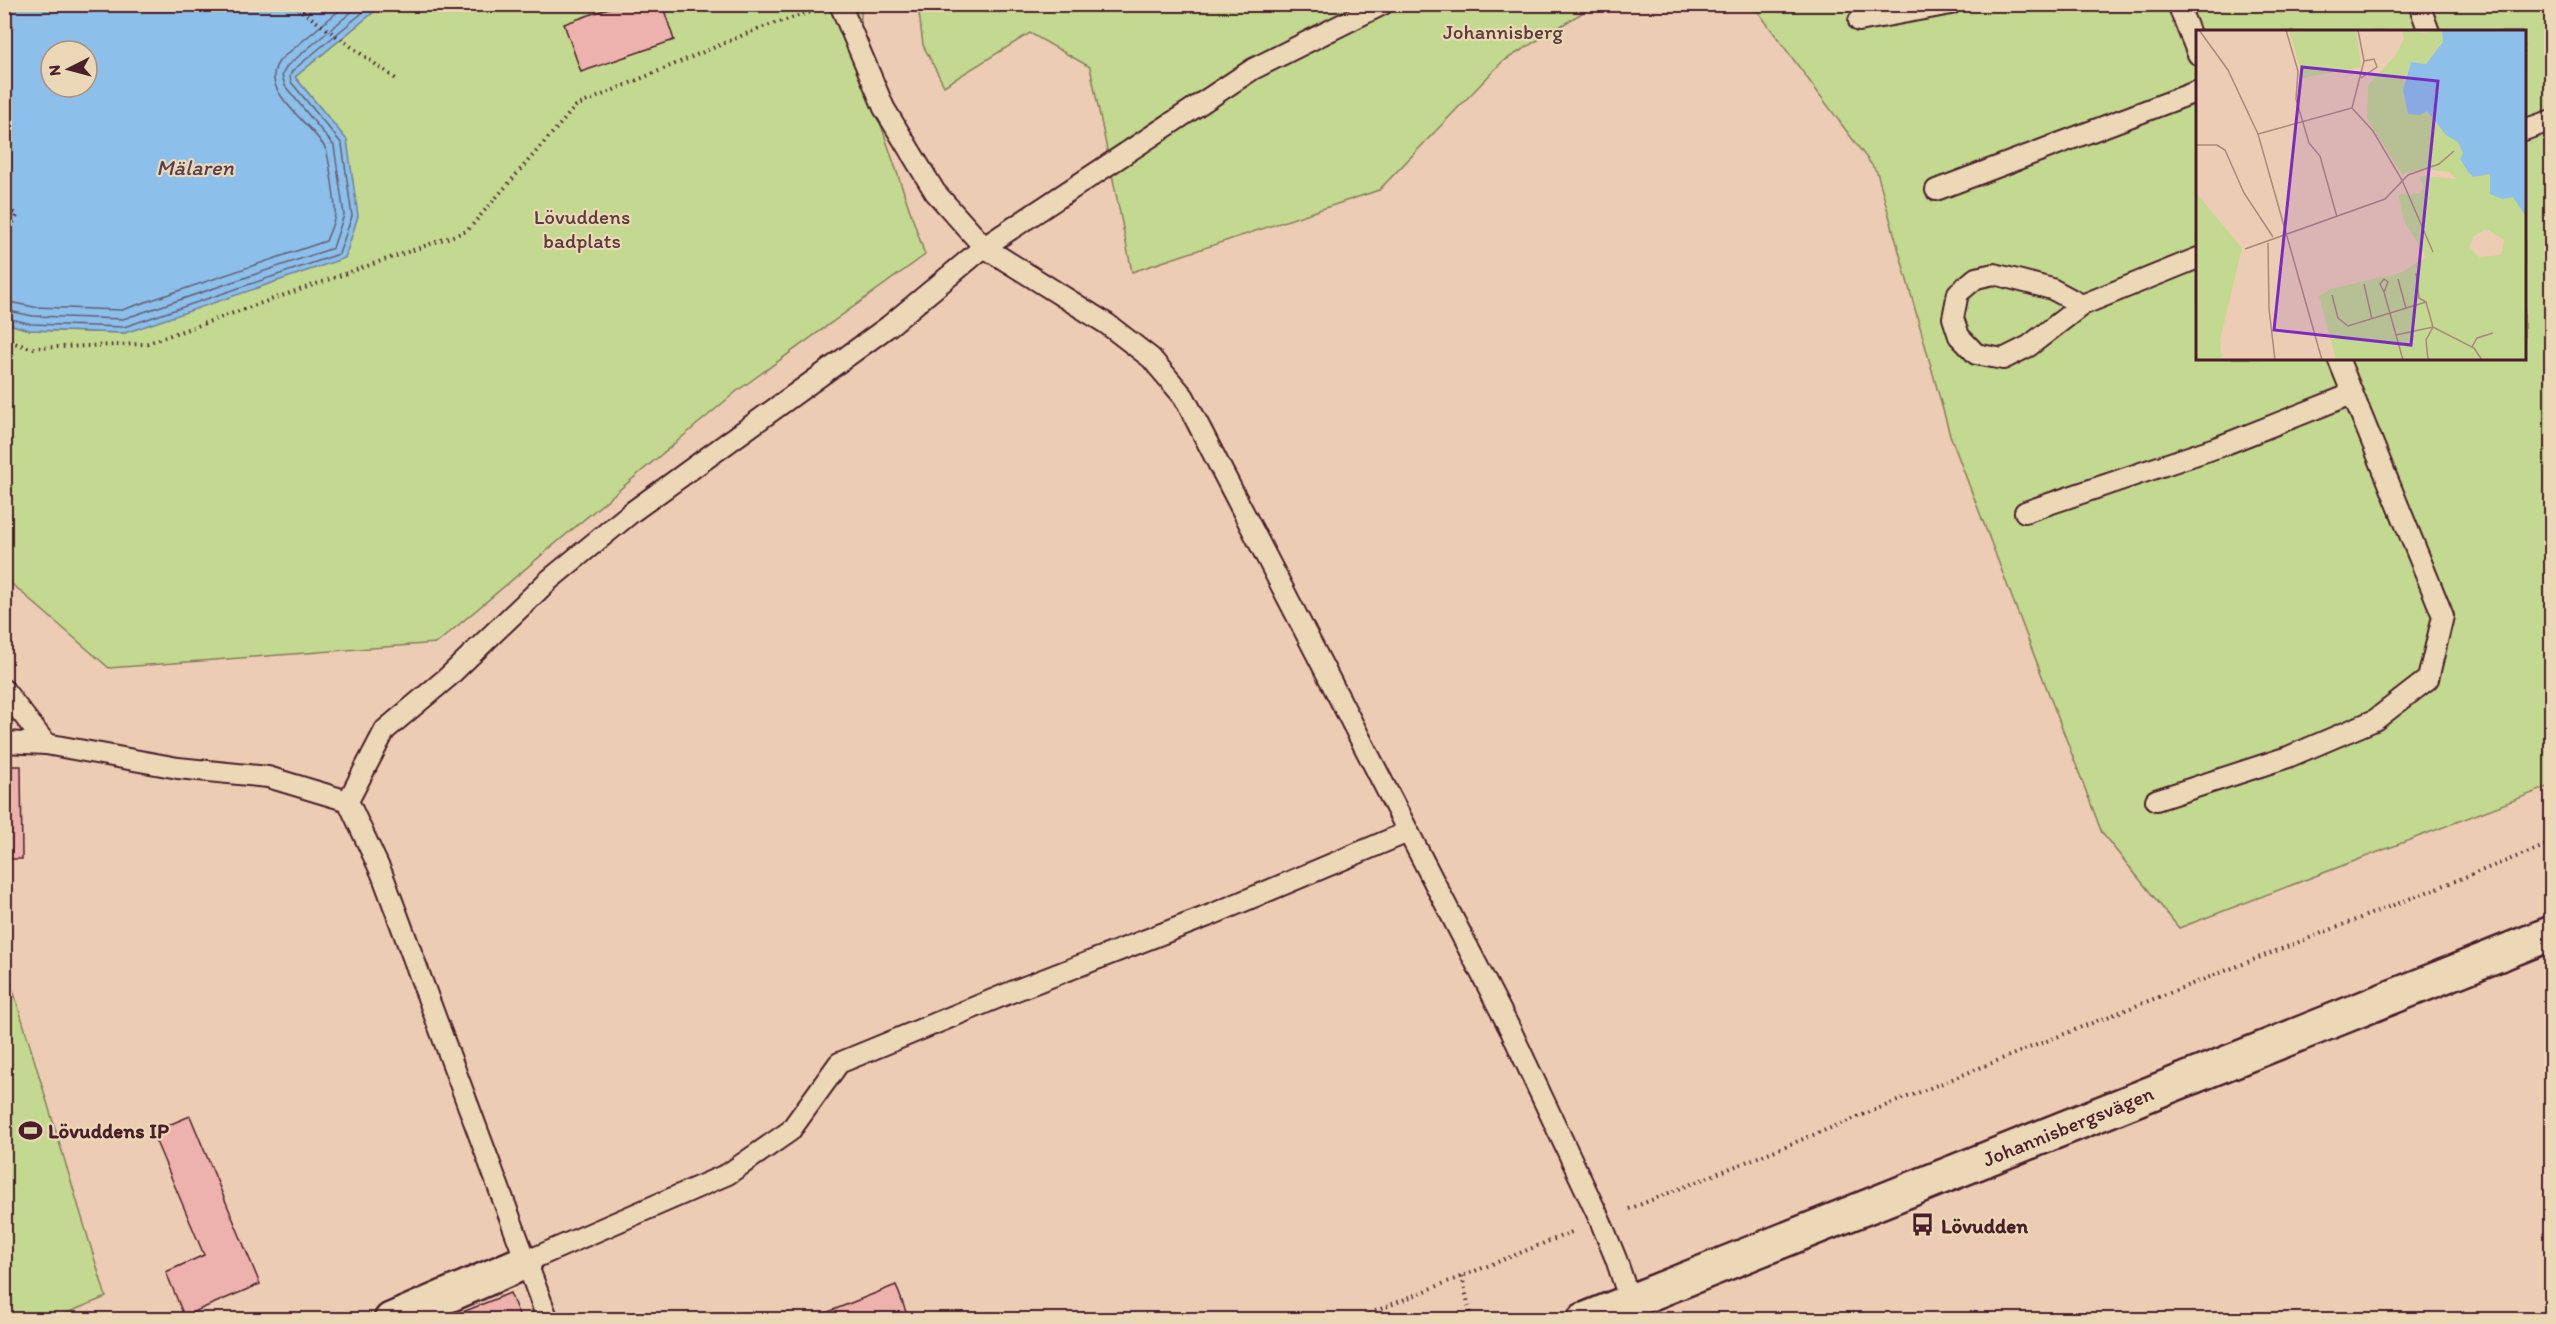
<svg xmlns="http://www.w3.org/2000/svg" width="2556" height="1324" font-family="Itim,sans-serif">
<rect width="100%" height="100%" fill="#eccdb3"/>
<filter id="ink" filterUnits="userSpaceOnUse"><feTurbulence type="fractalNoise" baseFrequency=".0167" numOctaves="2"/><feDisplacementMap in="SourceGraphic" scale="12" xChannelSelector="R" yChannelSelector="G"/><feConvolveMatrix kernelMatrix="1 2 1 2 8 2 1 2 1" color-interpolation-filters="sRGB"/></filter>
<g filter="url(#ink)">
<g fill="#c2d98f" stroke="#867c5d" stroke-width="1.5" fill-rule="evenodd">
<path d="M 382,5 L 861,5 L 861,66 L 925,255 L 737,391 L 437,643 L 109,668 L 5,578 L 5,323 L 30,330 L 125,333 L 347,141 L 295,77 Z"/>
<path d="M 918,5 L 1595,5 L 1502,62 L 1379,190 L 1132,272 L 1090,67 L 1030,33 L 944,86 L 923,45 Z"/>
<path d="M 1753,5 L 2551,5 L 2551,786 L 2179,928 L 2102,833 L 1950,435 L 1877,172 ZM 2198,32 L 2524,32 L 2524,358 L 2198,358 Z"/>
<path d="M 5,963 L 106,1297 L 52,1319 L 5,1319 Z"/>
</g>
<path fill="#8cbfe9" stroke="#727f9d" stroke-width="1.5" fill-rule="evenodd" d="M 4,5 L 382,5 L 295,77 L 347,140 L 358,216 L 345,258 L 125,333 L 30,330 L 5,323 ZM 51,51 L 87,51 L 87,87 L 51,87 Z"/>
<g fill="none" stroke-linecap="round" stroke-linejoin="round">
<g stroke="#645f77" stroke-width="1.5">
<path d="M 4,301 L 34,307 L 122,310 L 326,241 C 329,233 334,223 335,214 C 336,206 329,158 326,150 C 315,124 253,90 281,59 L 347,4"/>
<path d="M 4,310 L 33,316 L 123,319 L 333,248 L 344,215 L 334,146 L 285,86 L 282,75 L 287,66 L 361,4"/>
<path d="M 4,317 L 31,324 L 124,327 L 339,254 L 352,216 L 342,144 L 291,82 L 290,76 L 292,71 L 373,4"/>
</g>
</g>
<g fill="#edb2ac" stroke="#4a1f2b" stroke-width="1.5">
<path d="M 620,4 L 662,4 L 674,40 L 581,72 L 564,24 Z"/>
<path d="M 4,766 L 21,766 L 22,859 L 4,859 Z"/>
<path d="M 190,1116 L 260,1284 L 184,1316 L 166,1272 L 204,1255 L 152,1132 Z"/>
<path d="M 896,1285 L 909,1320 L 808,1320 Z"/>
<path d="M 510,1293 L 521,1320 L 443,1320 Z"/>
</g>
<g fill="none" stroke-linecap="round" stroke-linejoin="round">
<defs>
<g id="service">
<path d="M 840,4 L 884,108 L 935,192 L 984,247 L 1107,324 L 1151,358 L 1184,397 L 1511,1031 L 1600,1220 L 1616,1259 L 1630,1301 L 1633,1320"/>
<path d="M 2178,4 L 2198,54"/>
<path d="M 2419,4 L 2429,32"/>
<path d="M 1859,21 L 1951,4"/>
<path d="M 2524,130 L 2552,120"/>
<path d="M 1936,190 L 2198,91"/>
<path d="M 2082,305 L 2052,289 L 1994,274 L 1976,278 L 1958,293 L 1953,318 L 1959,336 L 1976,354 L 2003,359 L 2029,346 L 2082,305 L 2198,258"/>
<path d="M 2025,512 L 2218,447 L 2352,394"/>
<path d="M 4,690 L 46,744"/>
<path d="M 4,742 L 46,744 L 178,768 L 268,777 L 348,801 L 382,874 L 548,1320"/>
<path d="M 2156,800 L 2288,757 L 2375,720 L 2428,679 L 2443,616 L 2338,358"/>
<path d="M 348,801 L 385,730 L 448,677 L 549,580 L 632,512 L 889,326 L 984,247 L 1253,69 L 1383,4"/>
<path d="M 525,1262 L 728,1174 L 790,1131 L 839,1063 L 1014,991 L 1213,914 L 1408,832"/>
</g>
<path id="minor" d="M 391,1320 L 525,1262"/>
<path id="secondary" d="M 1584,1320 L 2552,933"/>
</defs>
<use href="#service" stroke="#4a1f2b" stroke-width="24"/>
<use href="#minor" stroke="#4a1f2b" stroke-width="38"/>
<use href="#secondary" stroke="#4a1f2b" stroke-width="38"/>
<g stroke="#4a1f2b" stroke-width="4" stroke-dasharray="1.5 4.5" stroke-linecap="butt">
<path d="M 292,4 L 396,79"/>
<path d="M 4,204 L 17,216 L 4,237"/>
<path d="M 4,340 L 31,348 L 145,344 L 467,231 L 576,106 L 760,28 L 811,12"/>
<path d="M 1629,1209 L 2064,1034 L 2552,843"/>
<path d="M 1462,1276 L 1470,1313"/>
<path d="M 1353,1320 L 1572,1232"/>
</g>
<use href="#service" stroke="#ebd8b6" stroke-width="20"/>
<use href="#minor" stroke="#ebd8b6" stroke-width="33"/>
<use href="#secondary" stroke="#ebd8b6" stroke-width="33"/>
</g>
</g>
<defs>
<symbol id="stadium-bare" viewBox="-9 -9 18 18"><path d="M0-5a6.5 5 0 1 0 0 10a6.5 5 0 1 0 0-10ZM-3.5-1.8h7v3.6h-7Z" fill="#4a1f2b" stroke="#ebd8b6" stroke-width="2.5" paint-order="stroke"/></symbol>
<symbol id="bus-bare" viewBox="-9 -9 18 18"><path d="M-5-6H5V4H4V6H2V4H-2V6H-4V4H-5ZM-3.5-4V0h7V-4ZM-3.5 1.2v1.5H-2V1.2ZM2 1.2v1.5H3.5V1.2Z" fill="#4a1f2b" stroke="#ebd8b6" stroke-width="2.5" paint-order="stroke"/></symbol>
</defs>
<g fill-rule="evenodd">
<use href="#stadium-bare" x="14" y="1114" width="33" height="33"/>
<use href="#bus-bare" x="1906" y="1208" width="33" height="33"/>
</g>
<g text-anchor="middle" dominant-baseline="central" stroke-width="4.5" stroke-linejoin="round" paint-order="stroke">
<g font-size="21" fill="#5c3b3a" stroke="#ebd8b6">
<text x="1503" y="31">Johannisberg</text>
<text x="582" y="216">Lövuddens<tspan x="582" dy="24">badplats</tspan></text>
</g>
<g font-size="21" fill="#4a1f2b" stroke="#ebd8b6">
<text transform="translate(2068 1126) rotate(-22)">Johannisbergsvägen</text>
</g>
<g font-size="21" font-weight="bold" fill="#4a1f2b" stroke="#ebd8b6" text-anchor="start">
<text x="48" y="1130">Lövuddens IP</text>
<text x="1941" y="1225">Lövudden</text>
</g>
<g font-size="22" font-style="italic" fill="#573f51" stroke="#ebd8b6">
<text x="195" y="167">Mälaren</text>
</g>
</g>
<g transform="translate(2196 30)">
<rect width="330" height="330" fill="#eccdb3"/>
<path d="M 93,0 L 160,0 L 165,37 L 107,48 ZM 206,0 L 226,3 L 246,0 L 247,12 L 229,34 L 215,33 L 208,50 L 240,93 L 262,112 L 267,123 L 264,130 L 272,142 L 277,147 L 294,144 L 294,164 L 317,167 L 330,187 L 330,330 L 140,330 L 123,266 L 134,259 L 204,243 L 230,227 L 208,191 L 202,165 L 224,163 L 228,157 L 223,147 L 228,146 L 261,149 L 253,142 L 226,139 L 206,144 L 171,89 L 172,55 L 200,25 L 208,8 ZM 290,199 L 308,210 L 305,225 L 283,227 L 273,217 L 278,206 ZM 0,163 L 46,218 L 24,310 L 26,330 L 0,330 Z" fill="#c2d98f" fill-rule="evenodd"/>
<path d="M 246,0 L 330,0 L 330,187 L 317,167 L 306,169 L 294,164 L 294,144 L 277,147 L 272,142 L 264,129 L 267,123 L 262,112 L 250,105 L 231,81 L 224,85 L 212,84 L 207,60 L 215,32 L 230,34 L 247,12 Z" fill="#8cbfe9"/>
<path fill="none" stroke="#ab877d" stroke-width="1.5" d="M 3,0 L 32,40 L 62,104 L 126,330M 90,0 L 102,41 L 100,69 L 113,113 L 124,126 L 141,187M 165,48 L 181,37 L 178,29 L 168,31M 156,78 L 177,101 L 206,150 L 237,222M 62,104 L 156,78 L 168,31 L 162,0M 0,115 L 21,115 L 29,120 L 48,163 L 77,207M 72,213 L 73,279 L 79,330M 49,219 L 189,169 L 212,145 L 243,134 L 258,121M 220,243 L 223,268 L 230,272M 202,249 L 210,278M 168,254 L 176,289M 188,262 L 184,254 L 188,249 L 192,252 L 188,262 L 200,305M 136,265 L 142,288 L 152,296 L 230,272 L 237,297 L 230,310 L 232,330M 276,317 L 281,308 L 297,303M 207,330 L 200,305 L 237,297 L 278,318 L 286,330"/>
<path fill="#7b2cbf" fill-opacity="0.15" stroke="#7b2cbf" stroke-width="3" d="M 106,37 L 242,51 L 215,315 L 78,300 Z"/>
<rect width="330" height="330" fill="none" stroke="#4a1f2b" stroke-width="3"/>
</g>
<rect width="2556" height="1324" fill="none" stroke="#ebd8b6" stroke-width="24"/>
<rect x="12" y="12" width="2532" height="1300" fill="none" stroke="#4a1f2b" stroke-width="2" filter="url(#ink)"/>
<g transform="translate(69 69) rotate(264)"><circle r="28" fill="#ebd8b6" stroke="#ab8e7e" stroke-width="1.5"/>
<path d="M0-4.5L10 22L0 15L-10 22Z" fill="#4a1f2b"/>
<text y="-9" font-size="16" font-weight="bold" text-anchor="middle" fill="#4a1f2b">N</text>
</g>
</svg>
